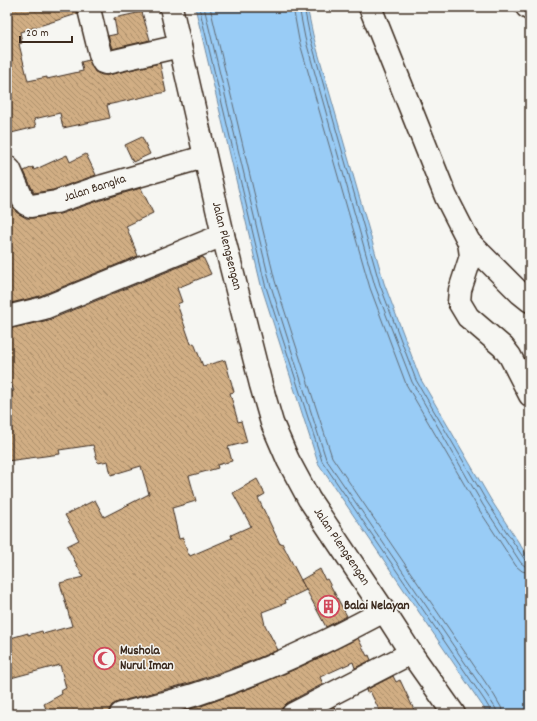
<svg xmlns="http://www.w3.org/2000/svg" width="537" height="721" font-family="Dekko,sans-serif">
<defs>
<pattern id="building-back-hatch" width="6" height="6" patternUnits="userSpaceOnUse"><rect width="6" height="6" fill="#d1ae84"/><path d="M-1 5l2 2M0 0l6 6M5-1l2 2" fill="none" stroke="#ab8e6b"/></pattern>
</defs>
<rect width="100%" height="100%" fill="#f6f6f2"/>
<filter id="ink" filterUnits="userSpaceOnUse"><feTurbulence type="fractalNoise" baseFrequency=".025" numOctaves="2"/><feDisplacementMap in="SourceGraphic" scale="8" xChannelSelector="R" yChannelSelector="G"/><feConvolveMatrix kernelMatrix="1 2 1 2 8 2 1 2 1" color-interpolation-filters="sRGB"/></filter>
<g filter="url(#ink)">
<path fill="#99ccf6" stroke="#738ba0" d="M 195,7 L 307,7 L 313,35 L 384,283 L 420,378 L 491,500 L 530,560 L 530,714 L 488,714 L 318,463 L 261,285 Z"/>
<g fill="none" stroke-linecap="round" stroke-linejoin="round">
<g stroke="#616b74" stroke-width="1">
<path d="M 199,7 L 265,284 L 322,461 L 485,701 L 491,711 L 492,714"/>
<path d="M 204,7 L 270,283 L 326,459 L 489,698 L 496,709 L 497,714"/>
<path d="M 210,7 L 275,281 L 332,457 L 494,695 L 501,707 L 503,714"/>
<path d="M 293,7 L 299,40 L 370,288 L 406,384 L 478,508 L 516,566 L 522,571 L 530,573"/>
<path d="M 299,7 L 305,38 L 375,286 L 412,382 L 483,505 L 521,563 L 525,566 L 530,567"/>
<path d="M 304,7 L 310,37 L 380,285 L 416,380 L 487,502 L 525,560 L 530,562"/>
</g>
</g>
<g fill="url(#building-back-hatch)" stroke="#3b2a1e">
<path d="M 7,7 L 77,7 L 77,14 L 20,32 L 22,43 L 19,44 L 28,81 L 47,77 L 47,79 L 83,71 L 81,62 L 89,60 L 95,72 L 102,75 L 108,75 L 160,63 L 166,92 L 107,105 L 110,118 L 63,128 L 60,113 L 34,119 L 36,127 L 7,134 Z"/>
<path d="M 142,12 L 150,40 L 112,49 L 108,36 L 117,34 L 114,18 Z"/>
<path d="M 142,137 L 150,154 L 133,162 L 125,145 Z"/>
<path d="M 86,154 L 96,175 L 53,190 L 34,193 L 24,171 L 33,167 L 34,170 L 67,155 L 70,162 Z"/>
<path d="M 141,188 L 153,213 L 126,226 L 138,256 L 40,296 L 7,304 L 7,195 L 16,212 L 26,218 L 33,218 L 60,214 L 107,198 Z"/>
<path d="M 203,257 L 211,274 L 177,288 L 182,302 L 177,304 L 191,344 L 194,343 L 203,366 L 225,360 L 234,392 L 230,393 L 238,422 L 241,421 L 247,442 L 228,447 L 232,461 L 217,465 L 218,468 L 189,476 L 196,501 L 172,508 L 179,539 L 183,538 L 188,554 L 189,554 L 190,556 L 232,538 L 231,535 L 251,526 L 233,493 L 257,479 L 265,494 L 258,498 L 280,544 L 282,543 L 306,590 L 285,600 L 286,603 L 262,612 L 265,625 L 278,650 L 241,665 L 193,682 L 118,702 L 112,705 L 109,710 L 109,714 L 48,714 L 44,704 L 62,694 L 61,691 L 66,688 L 60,665 L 7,679 L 7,639 L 28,633 L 28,635 L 42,631 L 43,634 L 72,626 L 60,583 L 83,577 L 67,546 L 79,540 L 65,515 L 95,500 L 104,517 L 149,494 L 141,466 L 111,475 L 108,461 L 98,463 L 93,445 L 59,450 L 60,454 L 7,461 L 7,392 L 14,391 L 7,373 L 7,329 L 49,320 Z"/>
<path d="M 320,569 L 325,580 L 327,579 L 347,616 L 326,627 L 301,580 Z"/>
<path d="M 358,638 L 367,656 L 369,655 L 371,660 L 355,668 L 353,662 L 320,677 L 323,684 L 287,703 L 282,708 L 281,714 L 172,714 L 201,706 L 250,688 L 298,668 Z"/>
<path d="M 393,676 L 396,682 L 400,680 L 416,714 L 381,714 L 370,691 L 367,693 L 366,690 Z"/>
<path d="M 334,707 L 337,714 L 320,714 Z"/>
</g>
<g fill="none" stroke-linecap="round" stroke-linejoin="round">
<defs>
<g id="minor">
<path d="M 171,7 L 223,235 L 261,385 L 272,423 L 288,460 L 309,499 L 384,611 L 411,653 L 454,714"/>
<path d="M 370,7 L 446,197 L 469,242 L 471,256 L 460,290 L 459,302 L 468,317 L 503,347 L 510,356 L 530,395"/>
<path d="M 527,7 L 530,9"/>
<path d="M 89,9 L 101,58 L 103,62 L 106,63 L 180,46"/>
<path d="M 7,167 L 10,170 L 23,200 L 26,204 L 31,206 L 56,202 L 103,186 L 204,157"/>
<path d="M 469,242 L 520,293 L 530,301"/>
<path d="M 7,317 L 44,308 L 223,235"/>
<path d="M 121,714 C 146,707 172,702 197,694 C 263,673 324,643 384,611"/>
<path d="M 293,714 L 411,653"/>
</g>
</defs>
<use href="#minor" stroke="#3b2a1e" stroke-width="25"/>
<use href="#minor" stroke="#f6f6f2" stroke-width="22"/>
</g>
</g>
<defs>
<symbol id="building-ring" viewBox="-11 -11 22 22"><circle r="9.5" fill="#f6f6f2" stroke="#d1495b" stroke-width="1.5"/><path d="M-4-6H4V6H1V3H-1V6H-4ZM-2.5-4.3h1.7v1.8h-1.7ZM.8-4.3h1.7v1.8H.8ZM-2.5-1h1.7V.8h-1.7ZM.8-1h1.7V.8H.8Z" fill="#d1495b"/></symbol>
<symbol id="mosque-ring" viewBox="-11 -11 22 22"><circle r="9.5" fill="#f6f6f2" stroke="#d1495b" stroke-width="1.5"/><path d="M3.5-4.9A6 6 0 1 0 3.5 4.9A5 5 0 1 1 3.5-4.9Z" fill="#d1495b"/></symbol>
</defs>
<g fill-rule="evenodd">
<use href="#building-ring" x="316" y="594" width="25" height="25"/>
<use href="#mosque-ring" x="92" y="646" width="25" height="25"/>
</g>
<g text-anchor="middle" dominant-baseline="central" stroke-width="3" stroke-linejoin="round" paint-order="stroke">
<g font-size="13" fill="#3b2a1e" stroke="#f6f6f2">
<text transform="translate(95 189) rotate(-18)">Jalan Bangka</text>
<text transform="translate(226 246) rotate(76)">Jalan Plengsengan</text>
<text transform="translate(341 547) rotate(56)">Jalan Plengsengan</text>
</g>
<g font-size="13" font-weight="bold" fill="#3b2a1e" stroke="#f6f6f2" text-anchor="start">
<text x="344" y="606">Balai Nelayan</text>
<text x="120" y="651">Mushola<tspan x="120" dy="15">Nurul Iman</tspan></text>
</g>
</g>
<rect width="537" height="721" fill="none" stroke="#f6f6f2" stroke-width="24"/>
<rect x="12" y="12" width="513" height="697" fill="none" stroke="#3b2a1e" stroke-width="1.5" filter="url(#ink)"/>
<path d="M20 36v6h52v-6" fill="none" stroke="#3b2a1e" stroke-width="2"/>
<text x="26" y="36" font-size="12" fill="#3b2a1e" stroke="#f6f6f2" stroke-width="3" paint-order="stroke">20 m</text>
</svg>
